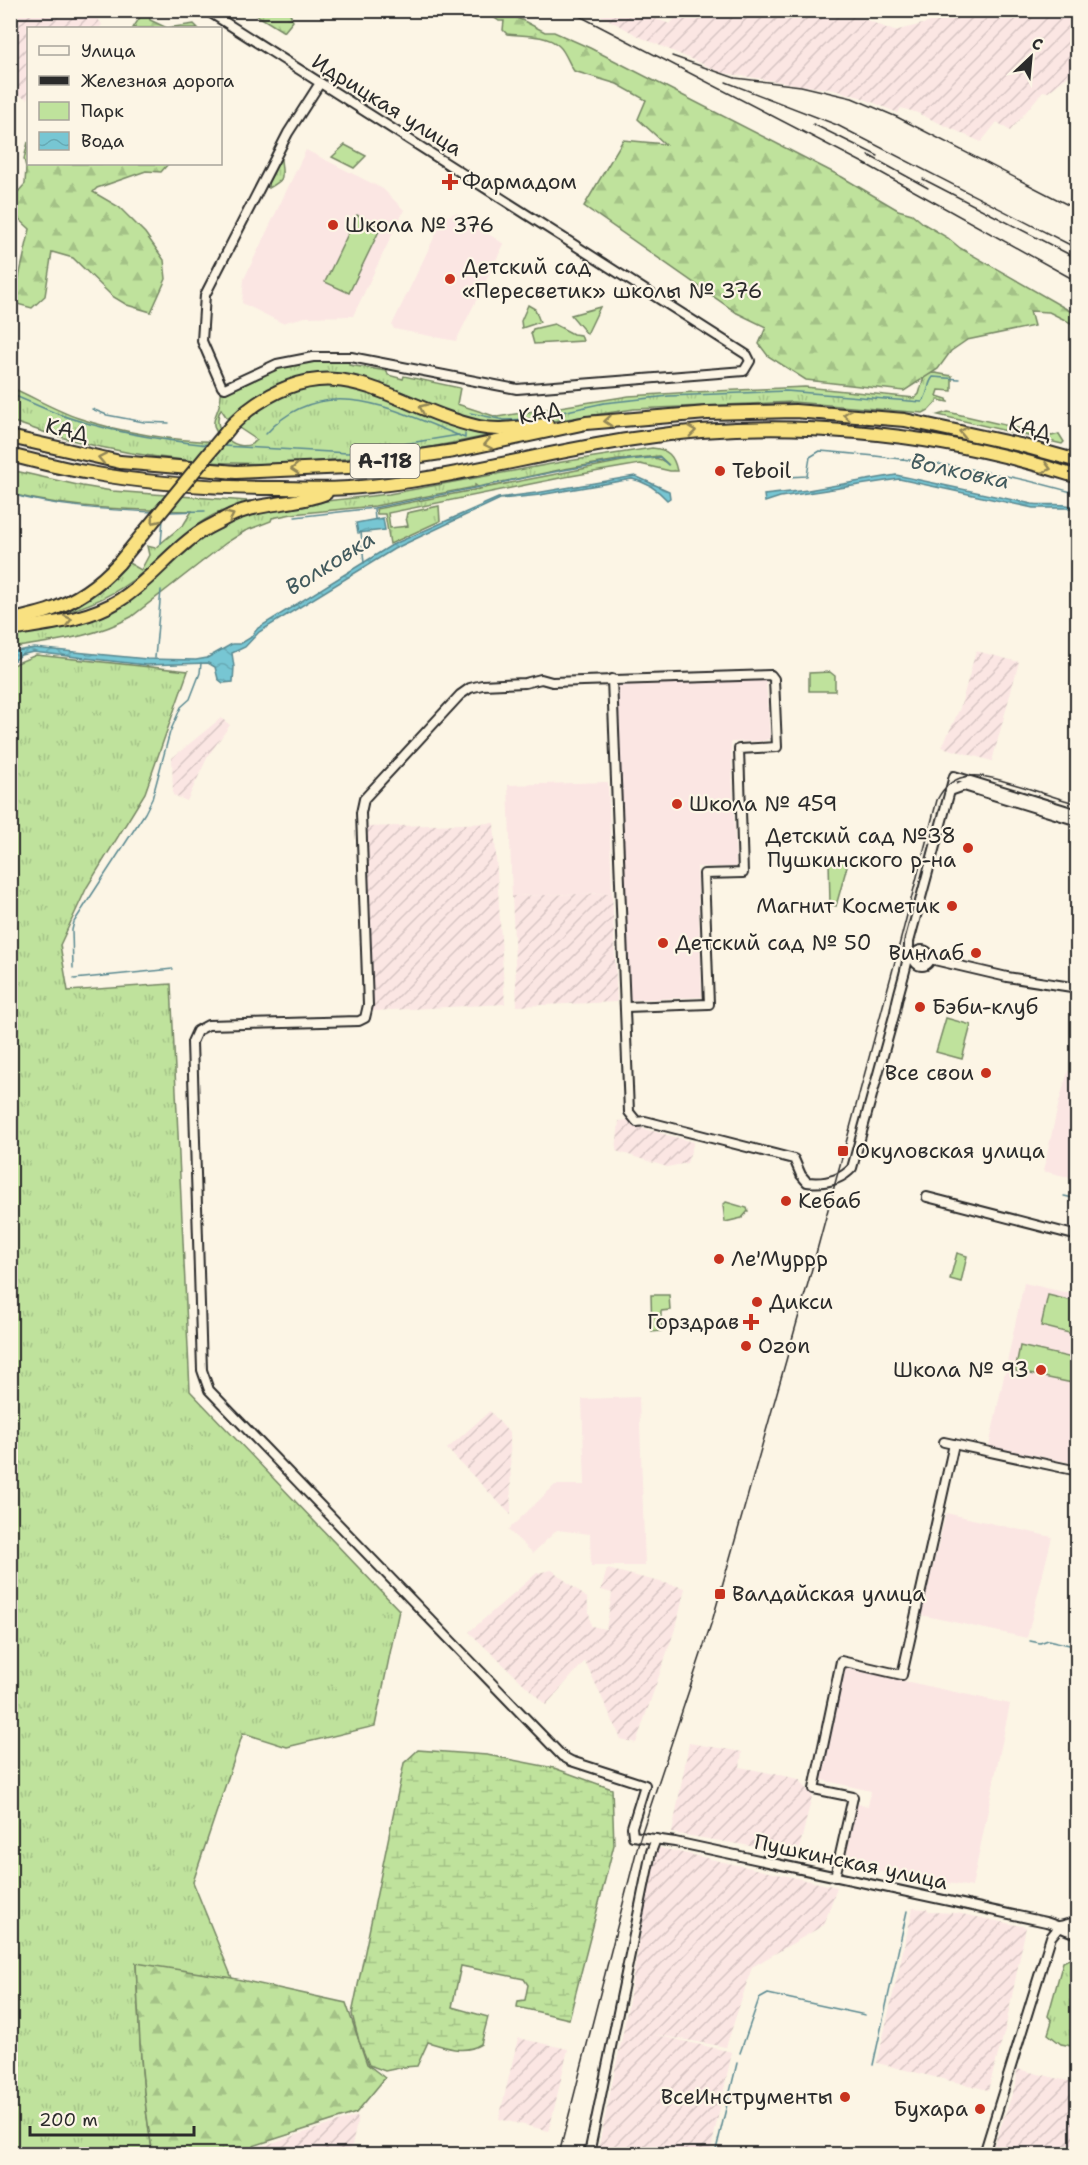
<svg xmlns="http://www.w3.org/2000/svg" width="1088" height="2165" font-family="'Shantell Sans',sans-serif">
<defs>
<pattern id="industrial-furrows" width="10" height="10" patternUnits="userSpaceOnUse" patternTransform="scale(1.5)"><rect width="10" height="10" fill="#fbe6e3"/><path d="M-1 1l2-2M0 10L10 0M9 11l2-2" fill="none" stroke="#d7c5c3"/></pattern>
<pattern id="grass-tufts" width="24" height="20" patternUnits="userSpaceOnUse" patternTransform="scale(1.5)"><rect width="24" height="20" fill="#bfe29c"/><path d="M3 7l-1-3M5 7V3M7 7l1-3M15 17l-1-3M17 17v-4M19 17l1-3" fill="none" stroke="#a4c287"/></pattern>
<pattern id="forest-firs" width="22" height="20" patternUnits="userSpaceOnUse" patternTransform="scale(1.5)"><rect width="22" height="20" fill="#bfe29c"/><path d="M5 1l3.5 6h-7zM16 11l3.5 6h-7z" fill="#a4c287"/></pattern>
<pattern id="wetland-marsh" width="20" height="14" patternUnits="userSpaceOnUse" patternTransform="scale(1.5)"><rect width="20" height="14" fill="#bfe29c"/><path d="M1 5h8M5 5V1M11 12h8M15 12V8" fill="none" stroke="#a4c287"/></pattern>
<pattern id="water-waves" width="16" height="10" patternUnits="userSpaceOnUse" patternTransform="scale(1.5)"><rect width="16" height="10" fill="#77c6d3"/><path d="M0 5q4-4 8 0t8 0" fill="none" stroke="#67aab5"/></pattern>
</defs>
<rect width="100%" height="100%" fill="#fcf5e5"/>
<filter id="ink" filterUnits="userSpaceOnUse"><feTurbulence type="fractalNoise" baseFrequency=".0167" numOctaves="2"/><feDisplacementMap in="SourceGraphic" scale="12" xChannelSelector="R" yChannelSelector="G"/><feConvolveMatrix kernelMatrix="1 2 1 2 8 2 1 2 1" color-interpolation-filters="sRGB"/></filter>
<g filter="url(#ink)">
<g fill="#fbe6e3">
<path d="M 306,150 L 383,189 L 404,210 L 353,316 L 305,317 L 282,323 L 242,303 L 244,279 Z"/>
<path d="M 456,213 L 504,244 L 456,341 L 394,329 L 392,325 L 444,217 Z"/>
<path d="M 766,680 L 770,738 L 764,741 L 731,742 L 736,867 L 697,867 L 702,997 L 629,1000 L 618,685 Z"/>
<path d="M 608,782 L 612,893 L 512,896 L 508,785 Z"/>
<path d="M 1068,1071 L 1077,1074 L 1077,1179 L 1043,1171 L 1059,1102 Z"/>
<path d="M 1024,1283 L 1077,1295 L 1077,1464 L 989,1446 Z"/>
<path d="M 639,1397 L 645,1566 L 591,1566 L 590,1534 L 557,1530 L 533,1553 L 508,1530 L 555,1485 L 585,1485 L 582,1399 Z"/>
<path d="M 946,1513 L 1052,1537 L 1027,1638 L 921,1615 Z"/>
<path d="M 845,1668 L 1010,1704 L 972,1887 L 844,1866 L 857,1804 L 868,1806 L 871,1791 L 822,1780 Z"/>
</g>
<g fill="url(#industrial-furrows)">
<path d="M 10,11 L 91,11 L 102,24 L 100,28 L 28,28 L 28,99 L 11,92 Z"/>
<path d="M 593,11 L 635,11 L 670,24 L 679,14 L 673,11 L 845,11 L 894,31 L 927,23 L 964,11 L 1077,11 L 1077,69 L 1048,92 L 1043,91 L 1010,131 L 997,122 L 981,142 L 915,112 L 901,108 L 898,113 L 860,97 L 834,90 L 723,73 L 640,37 Z"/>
<path d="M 976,651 L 1019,662 L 992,761 L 942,747 L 960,708 Z"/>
<path d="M 221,718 L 230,725 L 208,756 L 187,801 L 173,795 L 172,758 Z"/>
<path d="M 494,823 L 505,1004 L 372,1011 L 367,827 Z"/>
<path d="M 612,893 L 617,1002 L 517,1006 L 512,896 Z"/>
<path d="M 630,1120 L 641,1128 L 694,1142 L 687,1163 L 667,1167 L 616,1151 L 619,1121 Z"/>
<path d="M 490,1411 L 510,1434 L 511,1515 L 447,1449 Z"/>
<path d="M 607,1569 L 685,1588 L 677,1623 L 636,1743 L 621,1739 L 585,1661 L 546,1705 L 469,1632 L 537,1573 L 552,1570 L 587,1598 L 591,1626 L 606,1629 L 612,1593 L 601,1590 Z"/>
<path d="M 689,1743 L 742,1752 L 740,1767 L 799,1779 L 812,1796 L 798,1854 L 672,1833 Z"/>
<path d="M 656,1847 L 837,1887 L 824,1925 L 752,1967 L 726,2047 L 652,2034 L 732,2052 L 710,2154 L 597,2154 L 624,2028 Z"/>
<path d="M 913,1908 L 927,1909 L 930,1912 L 957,1913 L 1026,1927 L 1005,2030 L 988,2090 L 877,2063 Z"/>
<path d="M 518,2038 L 568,2049 L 549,2131 L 499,2119 Z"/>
<path d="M 1017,2069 L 1077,2083 L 1077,2154 L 991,2154 L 1016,2083 Z"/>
<path d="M 357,2116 L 358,2119 L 350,2154 L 256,2154 L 256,2148 Z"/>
</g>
<g fill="url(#grass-tufts)" stroke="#758664" stroke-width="1.5">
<path d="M 281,160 C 283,179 285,179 269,188 L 268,182 L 278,162 Z"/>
<path d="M 600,307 L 587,334 L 571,315 Z"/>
<path d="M 349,359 L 349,365 L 387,371 L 388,375 L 403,379 L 404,376 L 460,388 L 457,404 L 497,417 L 629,396 L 694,392 L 805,387 L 915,398 L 919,394 L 925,374 L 935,373 L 952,376 L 952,391 L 939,390 L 937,396 L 947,399 L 948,402 L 938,400 L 929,410 L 923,413 L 793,402 L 634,409 L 526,425 L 473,422 L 370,381 L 348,376 L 330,375 L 292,381 L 273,388 L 249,402 L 229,421 L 221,409 C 208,430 239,458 257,440 L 236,426 L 284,391 L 339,382 L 496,434 C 330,471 172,480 11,421 L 10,387 C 33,397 55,410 78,418 C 119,432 181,443 224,441 C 203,420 221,416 221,394 L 225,389 L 277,366 L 303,360 Z"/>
<path d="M 948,412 L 1052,436 L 1059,434 L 1064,442 L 1062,444 L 938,415 Z"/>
<path d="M 652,448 C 668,449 674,456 677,471 L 670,471 L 640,464 L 565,477 L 388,513 L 390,528 L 408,526 L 406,518 L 407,513 L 439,506 L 440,521 L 390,544 L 385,514 L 377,514 L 376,509 L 618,462 C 639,459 654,452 669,465 L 659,456 L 618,460 L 564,469 L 478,487 L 475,485 L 475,487 L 375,506 L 292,514 L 272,518 L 271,521 L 245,531 L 226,543 L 131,617 C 93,638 53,641 11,648 L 11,633 L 110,610 L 202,537 L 237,517 L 272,507 L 389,494 L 562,462 Z"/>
<path d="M 11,470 L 82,486 L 112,491 L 261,502 C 248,505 233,507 220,512 C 194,522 164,554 143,572 C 117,594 89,606 56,615 L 55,612 L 127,562 L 141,570 L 149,555 L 147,546 L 155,548 L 184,524 L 192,511 C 131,510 71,509 11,494 Z"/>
<path d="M 36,655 L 188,671 L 145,793 L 87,887 L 60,945 L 68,991 L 171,984 L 190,1391 L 399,1610 L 375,1726 L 287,1747 L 243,1733 L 193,1882 L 232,1978 L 136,1964 C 139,2027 141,2092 153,2154 L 11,2154 L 10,666 Z"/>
<path d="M 1077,1955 L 1077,2047 L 1061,2044 L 1048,2034 L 1052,2021 L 1048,2016 L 1063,1962 Z"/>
</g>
<g fill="url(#forest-firs)" stroke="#758664" stroke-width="1.5">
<path d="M 144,11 L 149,11 L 150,20 L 167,28 L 194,24 L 198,28 L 133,28 Z"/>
<path d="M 485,11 L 493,11 L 518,18 L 545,32 L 554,32 L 590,48 L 842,177 L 898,210 L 912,214 L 924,224 L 948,238 L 960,248 L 1077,315 L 1077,326 L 1049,312 L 1030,311 L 1034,326 L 967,340 L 951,351 L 938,369 L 904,391 L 806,380 L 768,356 L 759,344 L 766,327 L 737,313 L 584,206 L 623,140 L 665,144 L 638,119 L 646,100 L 617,84 L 574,71 C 569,64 565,51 559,46 C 546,34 523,36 507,34 L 503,30 L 504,21 L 499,21 Z"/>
<path d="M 28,142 L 28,164 L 168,164 L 161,172 L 146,171 L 97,188 L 93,192 L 119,207 L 145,233 L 164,260 L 166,279 L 151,312 L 127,305 L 112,296 L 73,258 L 52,252 L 45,296 L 32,308 L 17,304 L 17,286 L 30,229 L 17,217 L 17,193 L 25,184 L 26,167 L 24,159 Z"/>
<path d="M 136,1963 L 232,1978 L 346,2003 L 367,2064 L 385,2078 L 356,2113 L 253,2146 L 253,2154 L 153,2154 C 141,2091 139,2027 136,1963 Z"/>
</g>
<g fill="url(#wetland-marsh)" stroke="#758664" stroke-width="1.5">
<path d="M 250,11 L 289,11 L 293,21 L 284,32 Z"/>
<path d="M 418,1750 L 487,1755 L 554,1768 L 612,1789 L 614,1845 L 569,2019 L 517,2007 L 518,2001 L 525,2000 L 528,1985 L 524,1979 L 461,1966 L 452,2007 L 488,2017 L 481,2044 C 464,2055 446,2047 428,2042 L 417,2066 L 404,2067 L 385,2071 L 369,2065 L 359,2041 L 352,2014 L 404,1763 Z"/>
</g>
<g fill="#bfe29c" stroke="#758664" stroke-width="1.5">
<path d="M 345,145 L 366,156 L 354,168 L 332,157 Z"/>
<path d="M 357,215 L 381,227 L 349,293 L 325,282 Z"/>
<path d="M 528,305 L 535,309 L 540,322 L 522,328 L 521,321 Z"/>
<path d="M 554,324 L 573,334 L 581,335 L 583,341 L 534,344 L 531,333 L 533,329 Z"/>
<path d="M 830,672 L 835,676 L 835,691 L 809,691 L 809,673 Z"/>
<path d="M 849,859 L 836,906 L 830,904 L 829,860 Z"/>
<path d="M 946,1018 L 971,1025 L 962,1059 L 936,1052 Z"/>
<path d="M 726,1202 L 747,1208 L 748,1211 L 742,1218 L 725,1222 L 723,1205 Z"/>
<path d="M 957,1253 L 967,1256 L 961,1282 L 950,1279 Z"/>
<path d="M 651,1295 L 669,1295 L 670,1310 L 661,1311 L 661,1331 L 652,1332 Z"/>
<path d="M 1048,1295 L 1077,1302 L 1077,1335 L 1041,1326 Z"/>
<path d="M 1020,1346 L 1077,1359 L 1077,1384 L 1015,1371 Z"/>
</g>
<g fill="url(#water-waves)" stroke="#598890" stroke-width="1.5">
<path d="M 896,475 L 1032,504 C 1047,506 1062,502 1077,507 L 1077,511 L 1070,508 L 1033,508 L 899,479 L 780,497 L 765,502 L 764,495 L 808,490 Z"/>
<path d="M 635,476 L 669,491 L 670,498 L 667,500 C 657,489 647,482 632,479 L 540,495 L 500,499 L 394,549 L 259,632 L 245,647 L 232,653 L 234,667 L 233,682 L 223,683 L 218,679 L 215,667 L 208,663 L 146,665 L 33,652 L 21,655 L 11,663 L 11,652 L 34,648 L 147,659 L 196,660 L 207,658 L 232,644 L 240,644 L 250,638 L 258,628 L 392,545 L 498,498 L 536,493 Z"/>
<path d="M 383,518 L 385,530 L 358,533 L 356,523 Z"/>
</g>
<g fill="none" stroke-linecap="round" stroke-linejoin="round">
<g stroke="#598890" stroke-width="1.5">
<path d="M 10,394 C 26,400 42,408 58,414 C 106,431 158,440 209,445"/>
<path d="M 92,409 L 107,415 L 144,422 L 169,423"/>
<path d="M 470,413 L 504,420 L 530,419 L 604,403 L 669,396 L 786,391 L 922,402 C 929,394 927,384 933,377 L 959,379"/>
<path d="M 266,434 C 324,369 399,412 465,438 L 465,434"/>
<path d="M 223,446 L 348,453 L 459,435"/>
<path d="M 787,477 L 807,476 L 810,457 L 820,451 C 907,458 994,469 1078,494"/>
<path d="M 10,494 C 57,507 107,510 155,512"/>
<path d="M 374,509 L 375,519"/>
<path d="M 169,512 L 205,511"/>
<path d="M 295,517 L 374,508 L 564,470 L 618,461 L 660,457 L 668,465"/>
<path d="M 361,532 L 364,563"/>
<path d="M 161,543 L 163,519"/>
<path d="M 155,658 L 161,590"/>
<path d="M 73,968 L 72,930 L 74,922 L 145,813 L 152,799 L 170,732 L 181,707 L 190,699 L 200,673 L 201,663"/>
<path d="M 74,979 L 173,969"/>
<path d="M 1064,1196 L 1078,1199"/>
<path d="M 1030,1641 L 1040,1643 L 1048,1640 L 1078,1647"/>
<path d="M 740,2053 L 759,1999 L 768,1994 L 865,2015"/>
<path d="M 873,2065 L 907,1911"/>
<path d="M 715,2154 L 737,2063"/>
</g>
<defs>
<g id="minor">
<path d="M 206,10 L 747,355 L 750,361 L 744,371 L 517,389 L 351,357 L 313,357 L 277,364 L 225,388 L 222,387 L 202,341 L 205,295 L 288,133 L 320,83"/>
<path d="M 893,10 L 923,10"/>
<path d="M 612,679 L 629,1112 L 637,1122 L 645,1121 L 794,1159 L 801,1175 L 807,1182 C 825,1184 840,1181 852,1168 L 895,1012 C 898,989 910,964 909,942 L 954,776 L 1078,814"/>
<path d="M 950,791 L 964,786 L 1078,821"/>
<circle cx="922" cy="958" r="8"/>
<path d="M 930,959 L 1007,977 L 1078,988"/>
<path d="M 626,1007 L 709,1004 L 704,874 L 743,873 L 739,749 L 777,747 L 774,679 L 771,675 L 552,682 L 541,679 L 525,683 L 482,685 L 470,688 L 460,695 L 364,799 L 361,813 L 368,1005 L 365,1018 L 359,1021 L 208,1025 L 197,1031 L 192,1042 L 202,1370 L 209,1390 L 562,1756 L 571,1761 L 645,1785 L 632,1827 L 633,1836 L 675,1842 L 1046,1922 C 1057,1925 1066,1931 1078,1934"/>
<path d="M 927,1197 L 1078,1236"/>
<path d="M 944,1442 L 1078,1471"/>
<path d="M 835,1877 L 853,1797 L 814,1789 L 841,1661 L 902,1675 L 954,1444"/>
<path d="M 1060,1926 L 1071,1923 L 1078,1924"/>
<path d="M 589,2154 L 651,1852 L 656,1839"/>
<path d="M 984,2154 L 1051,1937 L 1060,1926"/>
</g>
<g id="highway">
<path d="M 247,411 C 338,341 390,407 479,427 C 501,432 524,426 547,425"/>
<path d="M 10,437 L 120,462 L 236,472 L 348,467 L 454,451 L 586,423 L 707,413 L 795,411 L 905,420 L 1020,445 L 1078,461"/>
<path d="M 10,455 C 35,461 60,468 85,472 C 149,484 214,488 279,488 C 302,488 326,490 349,488 C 445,481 538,453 633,439 C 778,416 938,431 1078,477"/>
<path d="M 10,621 C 23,617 36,615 48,611 C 76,601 99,585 119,563"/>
<path d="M 10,630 C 47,624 88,620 120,600 C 150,581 171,551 200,532 C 208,527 217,523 224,519 C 255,501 294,506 326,493"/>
</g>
</defs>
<use href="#minor" stroke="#2b2b2b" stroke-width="12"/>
<use href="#highway" stroke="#2b2b2b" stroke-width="16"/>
<use href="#minor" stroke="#fcf5e5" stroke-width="8"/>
<use href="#highway" stroke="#f9e181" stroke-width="12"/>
<path stroke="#2b2b2b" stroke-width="1.5" d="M 559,2154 L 639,1841 L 713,1618 L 810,1276 L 894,965 L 937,800 C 956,762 992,778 1024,787 C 1042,793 1060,799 1078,804"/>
<g stroke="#2b2b2b" stroke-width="1.5">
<path d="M 568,10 L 869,166 L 1078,282"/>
<path d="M 672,56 L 735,78 L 801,86 L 852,98 L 897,117 L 1078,210"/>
<path d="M 726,82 L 837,125 L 1078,249"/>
<path d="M 813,124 L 878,156"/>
<path d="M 868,155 L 928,188"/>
<path d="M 923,179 L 1078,259"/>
</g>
<defs>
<path id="highway-bridge" d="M 119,563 L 232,425 L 247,411"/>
</defs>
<use href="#highway-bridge" stroke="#2b2b2b" stroke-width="16" stroke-linecap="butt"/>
<use href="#highway-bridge" stroke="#f9e181" stroke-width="12"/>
</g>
<defs><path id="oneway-chevron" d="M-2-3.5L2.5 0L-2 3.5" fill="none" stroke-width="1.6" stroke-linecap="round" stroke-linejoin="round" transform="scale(1.5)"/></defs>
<g stroke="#928656">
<use href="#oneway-chevron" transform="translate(423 408) rotate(-157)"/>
<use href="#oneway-chevron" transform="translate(847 415) rotate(-175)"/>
<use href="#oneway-chevron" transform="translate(608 421) rotate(175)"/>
<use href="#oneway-chevron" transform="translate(692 431) rotate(-7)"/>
<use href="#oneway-chevron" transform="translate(963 432) rotate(-168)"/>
<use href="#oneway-chevron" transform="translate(488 444) rotate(168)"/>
<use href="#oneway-chevron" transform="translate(102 458) rotate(-169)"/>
<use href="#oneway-chevron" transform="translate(1047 468) rotate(15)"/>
<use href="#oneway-chevron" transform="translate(295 469) rotate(177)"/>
<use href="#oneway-chevron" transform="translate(230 516) rotate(-25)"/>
<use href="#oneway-chevron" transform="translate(155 520) rotate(129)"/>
<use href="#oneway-chevron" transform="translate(68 620) rotate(-13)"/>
</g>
</g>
<g fill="#c8321e" stroke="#fcf5e5" stroke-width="2">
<path d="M447 173h6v6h6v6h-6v6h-6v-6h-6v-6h6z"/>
<circle cx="333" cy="225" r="6"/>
<circle cx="450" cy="279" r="6"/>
<circle cx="720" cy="471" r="6"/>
<circle cx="677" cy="804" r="6"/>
<circle cx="968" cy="848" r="6"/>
<circle cx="952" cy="906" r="6"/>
<circle cx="663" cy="943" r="6"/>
<circle cx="976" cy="953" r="6"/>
<circle cx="920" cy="1007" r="6"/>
<circle cx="986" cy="1073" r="6"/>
<rect x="837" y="1145" width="12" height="12" rx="3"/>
<circle cx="786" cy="1201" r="6"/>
<circle cx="719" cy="1259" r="6"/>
<circle cx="757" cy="1302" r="6"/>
<path d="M748 1313h6v6h6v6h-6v6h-6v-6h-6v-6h6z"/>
<circle cx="746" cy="1346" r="6"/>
<circle cx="1041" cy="1370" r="6"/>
<rect x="714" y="1588" width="12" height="12" rx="3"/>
<circle cx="845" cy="2097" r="6"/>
<circle cx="980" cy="2109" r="6"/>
</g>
<g text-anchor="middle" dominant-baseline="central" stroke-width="4.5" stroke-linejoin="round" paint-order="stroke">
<rect fill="#fcf5e5" stroke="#6a6863" stroke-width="1.5" x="350.5" y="444" width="69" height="34" rx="4.5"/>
<g font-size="20" font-weight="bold" fill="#2b2b2b">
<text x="385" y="461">А-118</text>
</g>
<g font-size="21" fill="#2b2b2b" stroke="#fcf5e5">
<text transform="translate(387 105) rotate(32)">Идрицкая улица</text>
<text transform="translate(540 413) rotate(-12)">КАД</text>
<text transform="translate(1030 428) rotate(14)">КАД</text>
<text transform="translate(67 430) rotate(13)">КАД</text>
<text transform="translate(851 1862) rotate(12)">Пушкинская улица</text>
</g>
<g font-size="21" fill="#2b2b2b" stroke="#fcf5e5" text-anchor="start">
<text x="462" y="182">Фармадом</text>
<text x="345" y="225">Школа № 376</text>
<text x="462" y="267">Детский сад<tspan x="462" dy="24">«Пересветик» школы № 376</tspan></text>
<text x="732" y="471">Teboil</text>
<text x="689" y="804">Школа № 459</text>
<text x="956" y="836" text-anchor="end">Детский сад №38<tspan x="956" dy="24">Пушкинского р-на</tspan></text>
<text x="940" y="906" text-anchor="end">Магнит Косметик</text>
<text x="675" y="943">Детский сад № 50</text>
<text x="964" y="953" text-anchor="end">Винлаб</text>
<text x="932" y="1007">Бэби-клуб</text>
<text x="974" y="1073" text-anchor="end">Все свои</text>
<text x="855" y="1151">Окуловская улица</text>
<text x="798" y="1201">Кебаб</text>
<text x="731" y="1259">Ле'Муррр</text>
<text x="769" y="1302">Дикси</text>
<text x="739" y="1322" text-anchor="end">Горздрав</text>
<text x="758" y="1346">Ozon</text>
<text x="1029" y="1370" text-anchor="end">Школа № 93</text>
<text x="732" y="1594">Валдайская улица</text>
<text x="833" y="2097" text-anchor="end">ВсеИнструменты</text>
<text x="968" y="2109" text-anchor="end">Бухара</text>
</g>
<g font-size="22" font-style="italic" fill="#425a5d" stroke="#fcf5e5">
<text transform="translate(960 471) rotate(12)">Волковка</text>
<text transform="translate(330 563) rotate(-32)">Волковка</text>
</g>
</g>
<rect width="1088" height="2165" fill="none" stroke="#fcf5e5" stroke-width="36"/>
<rect x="18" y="18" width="1052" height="2129" fill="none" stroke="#2b2b2b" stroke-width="2" filter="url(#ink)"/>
<rect x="27" y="27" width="195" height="138" fill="#fcf5e5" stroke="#a8a49b" stroke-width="1.5"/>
<rect x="39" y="46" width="30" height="9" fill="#fcf5e5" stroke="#a8a49b" stroke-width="1.5"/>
<text x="81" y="57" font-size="18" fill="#2b2b2b">Улица</text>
<rect x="39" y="76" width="30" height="9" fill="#2b2b2b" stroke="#a8a49b" stroke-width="1.5"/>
<text x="81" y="87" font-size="18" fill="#2b2b2b">Железная дорога</text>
<rect x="39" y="102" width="30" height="18" fill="#bfe29c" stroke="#a8a49b" stroke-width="1.5"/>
<text x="81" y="117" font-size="18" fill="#2b2b2b">Парк</text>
<rect x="39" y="132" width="30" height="18" fill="url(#water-waves)" stroke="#a8a49b" stroke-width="1.5"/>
<text x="81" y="147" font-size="18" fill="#2b2b2b">Вода</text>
<g transform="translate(1031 57) rotate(26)" stroke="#fcf5e5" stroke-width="4.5" paint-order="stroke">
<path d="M0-4.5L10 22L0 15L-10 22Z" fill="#2b2b2b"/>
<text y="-9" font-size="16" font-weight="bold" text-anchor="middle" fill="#2b2b2b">С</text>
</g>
<path d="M30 2126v9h164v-9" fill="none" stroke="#2b2b2b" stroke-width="3"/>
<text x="39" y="2126" font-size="18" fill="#2b2b2b" stroke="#fcf5e5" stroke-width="4.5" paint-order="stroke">200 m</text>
</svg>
